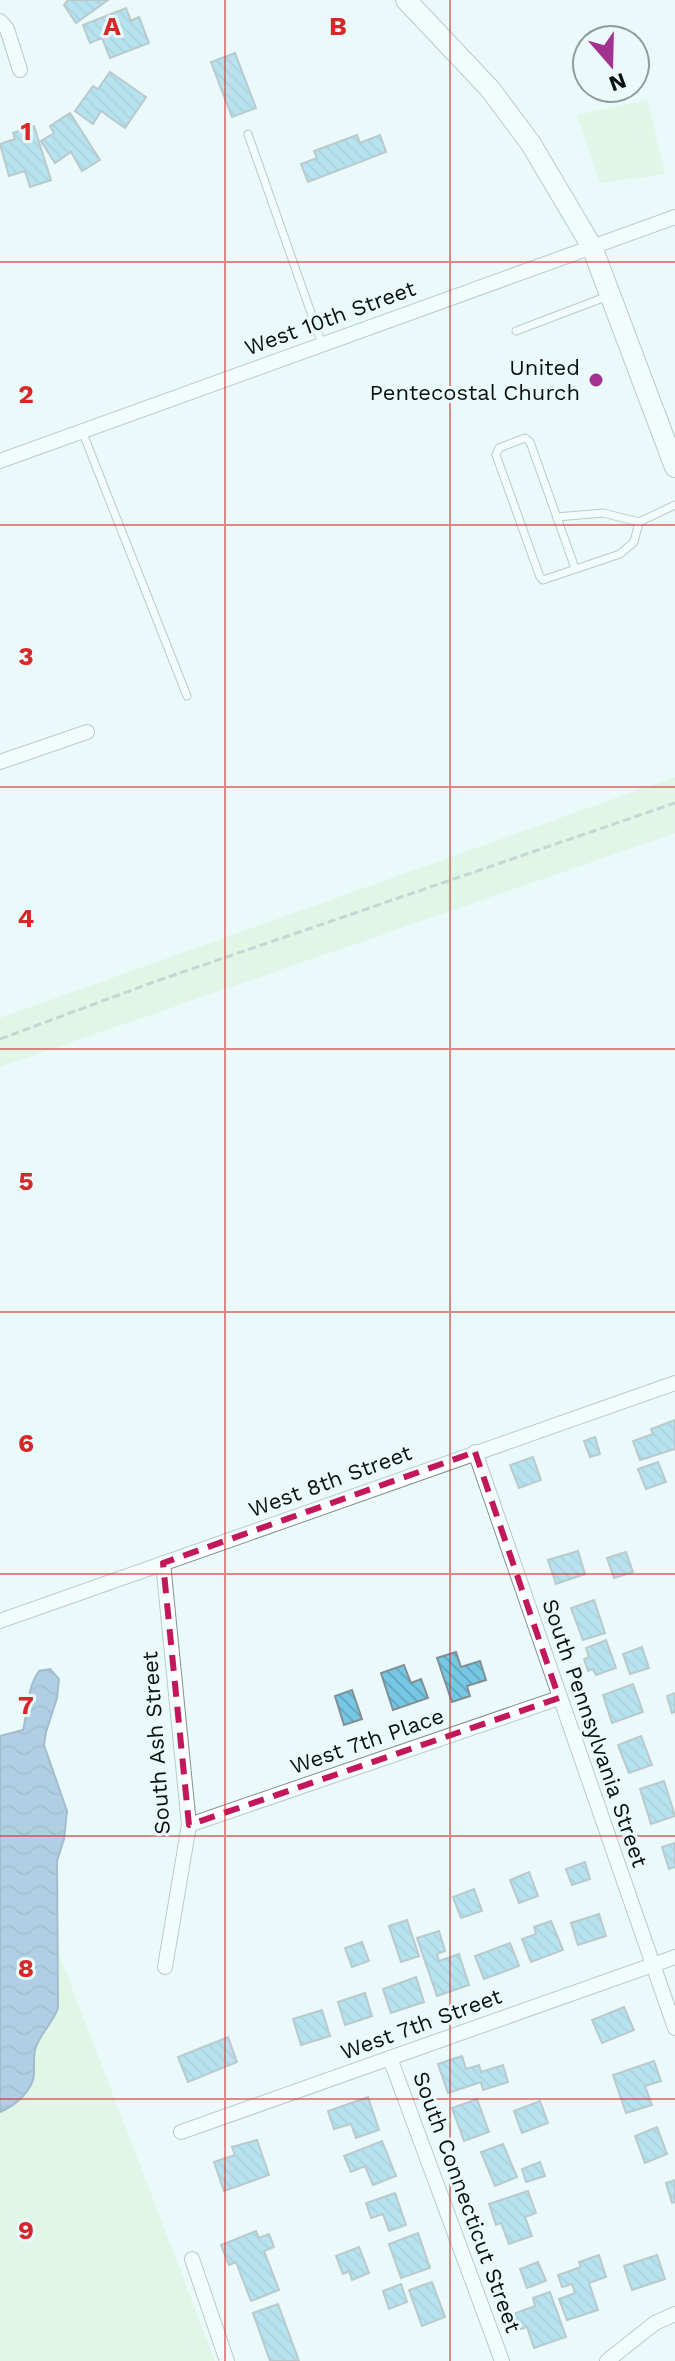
<svg xmlns="http://www.w3.org/2000/svg" width="675" height="2361" font-family="'Work Sans',sans-serif">
<defs>
<pattern id="water-waves" width="16" height="10" patternUnits="userSpaceOnUse" patternTransform="scale(2)"><rect width="16" height="10" fill="#6c9ccd"/><path d="M0 5q4-4 8 0t8 0" fill="none" stroke="#577ea5"/></pattern>
<pattern id="building-back-hatch" width="6" height="6" patternUnits="userSpaceOnUse" patternTransform="scale(2)"><rect width="6" height="6" fill="#75c7e4"/><path d="M-1 5l2 2M0 0l6 6M5-1l2 2" fill="none" stroke="#64aac3"/></pattern>
</defs>
<rect width="100%" height="100%" fill="#eaf9f9"/>
<g fill="#d6f2cf">
<path d="M 647,100 L 665,174 L 600,183 L 577,115 Z"/>
<path d="M 675,777 L 675,833 L 0,1067 L 0,1018 Z"/>
<path d="M 0,1800 L 215,2361 L 0,2361 L 0,2112 C 16,2105 29,2093 33,2075 C 35,2068 33,2059 35,2050 C 38,2039 47,2026 55,2017 Z"/>
</g>
<path fill="url(#water-waves)" stroke="#4f7294" stroke-width="2" d="M 50,1669 L 59,1679 L 57,1698 L 46,1732 L 44,1745 L 67,1811 L 64,1839 L 57,1861 L 58,2008 C 54,2020 45,2029 39,2040 C 33,2050 34,2060 34,2071 C 35,2089 15,2106 0,2112 L 0,1736 L 23,1730 C 28,1711 27,1687 39,1671 Z"/>
<g fill="url(#building-back-hatch)" stroke="#828f94" stroke-width="2">
<path d="M 68,0 L 108,0 L 76,23 L 64,5 Z"/>
<path d="M 126,8 L 131,21 L 139,17 L 149,43 L 110,58 L 102,38 L 90,43 L 83,25 Z"/>
<path d="M 235,53 L 256,108 L 232,117 L 211,62 Z"/>
<path d="M 110,72 L 146,97 L 125,128 L 101,111 L 93,124 L 75,111 L 93,86 L 98,89 Z"/>
<path d="M 70,113 L 100,160 L 82,171 L 71,152 L 55,163 L 41,141 L 54,133 L 50,126 Z"/>
<path d="M 34,126 L 51,180 L 30,187 L 25,171 L 9,176 L 0,144 L 15,139 L 13,133 Z"/>
<path d="M 357,135 L 360,143 L 380,135 L 386,152 L 308,182 L 301,164 L 317,158 L 314,151 Z"/>
<path d="M 675,1420 L 675,1449 L 640,1460 L 633,1441 L 653,1434 L 651,1429 Z"/>
<path d="M 595,1437 L 600,1454 L 590,1457 L 584,1441 Z"/>
<path d="M 533,1457 L 541,1480 L 519,1488 L 510,1465 Z"/>
<path d="M 658,1462 L 666,1482 L 646,1489 L 638,1469 Z"/>
<path d="M 578,1551 L 585,1574 L 556,1584 L 548,1560 Z"/>
<path d="M 626,1552 L 633,1572 L 614,1578 L 607,1558 Z"/>
<path d="M 594,1600 L 605,1633 L 583,1640 L 571,1608 Z"/>
<path d="M 606,1640 L 616,1668 L 596,1675 L 593,1669 L 588,1671 L 584,1659 L 589,1657 L 586,1648 Z"/>
<path d="M 642,1647 L 649,1668 L 630,1674 L 623,1654 Z"/>
<path d="M 456,1652 L 461,1667 L 480,1661 L 486,1680 L 467,1686 L 470,1696 L 452,1702 L 437,1658 Z"/>
<path d="M 404,1665 L 411,1683 L 421,1679 L 428,1698 L 393,1710 L 381,1673 Z"/>
<path d="M 633,1684 L 643,1712 L 612,1723 L 603,1695 Z"/>
<path d="M 352,1690 L 362,1719 L 344,1725 L 335,1696 Z"/>
<path d="M 675,1693 L 675,1712 L 672,1713 L 667,1696 Z"/>
<path d="M 641,1736 L 652,1765 L 629,1773 L 618,1745 Z"/>
<path d="M 664,1781 L 675,1816 L 651,1824 L 640,1789 Z"/>
<path d="M 675,1843 L 675,1867 L 669,1869 L 662,1847 Z"/>
<path d="M 585,1862 L 590,1879 L 572,1885 L 566,1869 Z"/>
<path d="M 529,1872 L 538,1896 L 519,1903 L 510,1880 Z"/>
<path d="M 474,1889 L 482,1911 L 461,1918 L 453,1897 Z"/>
<path d="M 599,1914 L 606,1936 L 578,1945 L 571,1923 Z"/>
<path d="M 407,1920 L 419,1956 L 401,1962 L 389,1926 Z"/>
<path d="M 551,1921 L 563,1950 L 531,1962 L 522,1939 L 536,1934 L 534,1927 Z"/>
<path d="M 439,1931 L 445,1951 L 437,1954 L 439,1961 L 459,1954 L 469,1985 L 437,1996 L 417,1938 Z"/>
<path d="M 362,1942 L 369,1961 L 352,1967 L 345,1948 Z"/>
<path d="M 510,1943 L 519,1966 L 484,1979 L 475,1956 Z"/>
<path d="M 416,1977 L 424,2002 L 391,2013 L 383,1989 Z"/>
<path d="M 365,1993 L 372,2016 L 345,2025 L 338,2002 Z"/>
<path d="M 624,2007 L 634,2030 L 602,2043 L 592,2020 Z"/>
<path d="M 322,2010 L 330,2036 L 301,2045 L 293,2019 Z"/>
<path d="M 228,2037 L 237,2062 L 188,2082 L 178,2057 Z"/>
<path d="M 462,2056 L 466,2069 L 479,2065 L 481,2072 L 503,2065 L 508,2082 L 483,2090 L 481,2082 L 448,2093 L 438,2064 Z"/>
<path d="M 654,2061 L 661,2081 L 645,2086 L 652,2105 L 626,2113 L 613,2075 Z"/>
<path d="M 368,2097 L 379,2130 L 356,2138 L 351,2124 L 334,2129 L 328,2111 Z"/>
<path d="M 477,2099 L 489,2132 L 464,2141 L 452,2108 Z"/>
<path d="M 540,2101 L 548,2123 L 522,2133 L 514,2111 Z"/>
<path d="M 657,2127 L 667,2154 L 645,2163 L 635,2136 Z"/>
<path d="M 257,2140 L 269,2175 L 224,2191 L 214,2162 L 235,2155 L 232,2147 Z"/>
<path d="M 382,2141 L 396,2176 L 373,2185 L 365,2166 L 351,2172 L 344,2156 Z"/>
<path d="M 503,2144 L 517,2177 L 495,2186 L 481,2152 Z"/>
<path d="M 540,2162 L 545,2176 L 526,2182 L 522,2169 Z"/>
<path d="M 675,2180 L 675,2202 L 672,2203 L 666,2183 Z"/>
<path d="M 528,2191 L 536,2213 L 525,2217 L 532,2236 L 509,2244 L 501,2223 L 496,2225 L 489,2204 Z"/>
<path d="M 395,2193 L 406,2225 L 389,2231 L 383,2214 L 371,2218 L 366,2203 Z"/>
<path d="M 256,2231 L 259,2238 L 269,2234 L 274,2247 L 264,2251 L 279,2290 L 251,2301 L 236,2262 L 229,2265 L 221,2245 Z"/>
<path d="M 418,2233 L 430,2268 L 401,2278 L 389,2244 Z"/>
<path d="M 359,2247 L 369,2273 L 352,2280 L 349,2271 L 343,2274 L 336,2256 Z"/>
<path d="M 599,2255 L 606,2277 L 589,2283 L 598,2310 L 567,2320 L 559,2299 L 575,2293 L 572,2284 L 562,2287 L 558,2275 L 581,2267 L 579,2262 Z"/>
<path d="M 657,2255 L 665,2279 L 632,2290 L 624,2266 Z"/>
<path d="M 538,2262 L 546,2281 L 527,2288 L 520,2269 Z"/>
<path d="M 432,2282 L 445,2317 L 422,2326 L 409,2290 Z"/>
<path d="M 401,2284 L 407,2302 L 389,2309 L 383,2291 Z"/>
<path d="M 550,2292 L 566,2337 L 534,2348 L 527,2327 L 518,2330 L 513,2314 L 535,2306 L 533,2298 Z"/>
<path d="M 278,2304 L 299,2361 L 270,2361 L 253,2313 Z"/>
</g>
<g fill="none" stroke-linecap="round" stroke-linejoin="round">
<defs>
<g id="lane">
<path d="M 248,134 L 322,344"/>
<path d="M 516,331 L 608,296"/>
<path d="M 82,431 L 187,696"/>
<path d="M 557,517 L 603,513 L 639,522 L 675,505"/>
<path d="M 575,568 L 530,442 L 525,438 L 499,448 L 496,455 L 540,577 L 543,580 L 620,554 L 634,542 L 639,522"/>
</g>
<g id="street">
<path d="M 0,21 L 7,29 L 20,70"/>
<path d="M 0,461 L 675,217"/>
<path d="M 0,762 L 87,732"/>
<path d="M 475,1452 L 675,2028"/>
<path d="M 163,1563 L 189,1825 L 165,1967"/>
<path d="M 0,1621 L 675,1383"/>
<path d="M 189,1825 L 559,1698"/>
<path d="M 390,2058 L 502,2361"/>
<path d="M 181,2132 L 675,1957"/>
<path d="M 192,2259 L 227,2361"/>
<path d="M 607,2361 L 655,2323 L 675,2314"/>
</g>
<path id="secondary" d="M 406,0 L 490,89 L 531,144 L 592,247 L 675,467"/>
</defs>
<use href="#lane" stroke="#829190" stroke-width="9"/>
<use href="#street" stroke="#829190" stroke-width="16"/>
<use href="#secondary" stroke="#829190" stroke-width="22"/>
<path stroke="#9da8a8" stroke-width="3" stroke-dasharray="8 4" stroke-linecap="butt" d="M 0,1039 L 151,983 L 675,803"/>
<use href="#lane" stroke="#fff" stroke-width="7"/>
<use href="#street" stroke="#fff" stroke-width="14"/>
<use href="#secondary" stroke="#fff" stroke-width="20"/>
</g>
<path d="M0 0H675V2361H0ZM 475,1452 L 559,1698 L 189,1825 L 163,1563 Z" fill="#eaf9f9" fill-opacity=".55" fill-rule="evenodd"/>
<path fill="none" stroke="#c2185b" stroke-width="6" stroke-dasharray="16 10" stroke-linejoin="round" d="M 475,1452 L 559,1698 L 189,1825 L 163,1563 Z"/>
<path fill="none" stroke="#d62828" stroke-width="2" stroke-opacity="0.55" d="M 225,0 L 225,2361M 450,0 L 450,2361M 0,262 L 675,262M 0,525 L 675,525M 0,787 L 675,787M 0,1049 L 675,1049M 0,1312 L 675,1312M 0,1574 L 675,1574M 0,1836 L 675,1836M 0,2099 L 675,2099"/>
<circle fill="#a13290" stroke="#eaf9f9" stroke-width="3" cx="596" cy="380" r="8"/>
<g text-anchor="middle" dominant-baseline="central" stroke-width="6" stroke-linejoin="round" paint-order="stroke">
<g font-size="22" fill="#0b1010" stroke="#eaf9f9">
<text transform="translate(330 318) rotate(-20)">West 10th Street</text>
<text transform="translate(330 1481) rotate(-20)">West 8th Street</text>
<text transform="translate(595 1733) rotate(71)">South Pennsylvania Street</text>
<text transform="translate(367 1741) rotate(-19)">West 7th Place</text>
<text transform="translate(156 1743) rotate(-94)">South Ash Street</text>
<text transform="translate(421 2024) rotate(-20)">West 7th Street</text>
<text transform="translate(467 2202) rotate(70)">South Connecticut Street</text>
</g>
<g font-size="22" fill="#0b1010" stroke="#eaf9f9" text-anchor="end">
<text x="580" y="367">United<tspan x="580" dy="25">Pentecostal Church</tspan></text>
</g>
</g>
<g font-size="26" text-anchor="middle" font-weight="bold" fill="#d62828" stroke="#eaf9f9" stroke-width="6" stroke-linejoin="round" paint-order="stroke">
<text x="112" y="35">A</text>
<text x="338" y="35">B</text>
<text x="26" y="140">1</text>
<text x="26" y="403">2</text>
<text x="26" y="665">3</text>
<text x="26" y="927">4</text>
<text x="26" y="1190">5</text>
<text x="26" y="1452">6</text>
<text x="26" y="1714">7</text>
<text x="26" y="1977">8</text>
<text x="26" y="2239">9</text>
</g>
<g transform="translate(611 64) rotate(160)"><circle r="38" fill="#eaf9f9" stroke="#919c9c" stroke-width="2"/>
<path d="M0-6L14 30L0 20L-14 30Z" fill="#a13290"/>
<text y="-12" font-size="22" font-weight="bold" text-anchor="middle" fill="#0b1010">N</text>
</g>
</svg>
